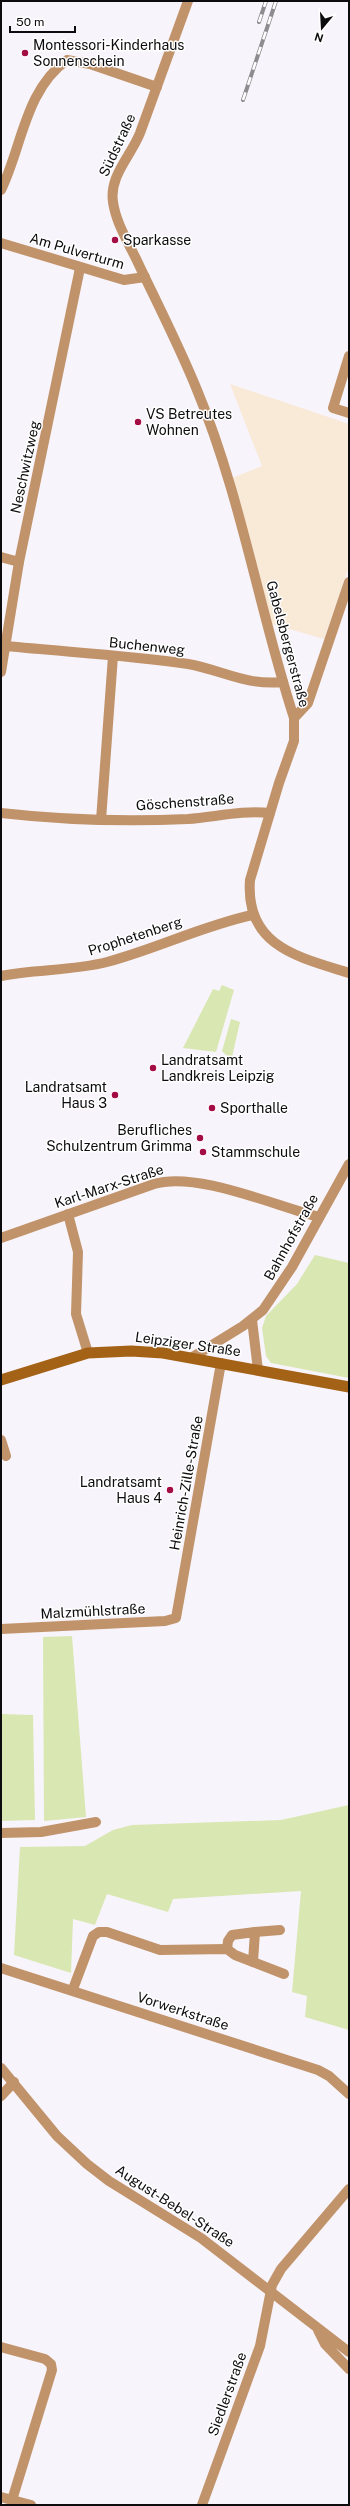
<svg xmlns="http://www.w3.org/2000/svg" width="350" height="2506" font-family="'Public Sans',sans-serif">
<rect width="100%" height="100%" fill="#f8f4fb"/>
<path fill="#f9e9d7" d="M 230,384 L 349,424 L 349,567 L 324,639 L 272,624 L 250,538 L 230,479 L 262,466 Z"/>
<g fill="#d9e7b2">
<path d="M 222,985 L 234,990 L 216,1052 L 183,1048 L 213,989 L 219,991 Z"/>
<path d="M 231,1019 L 240,1022 L 232,1057 L 227,1056 L 222,1051 Z"/>
<path d="M 315,1255 L 349,1263 L 349,1378 L 271,1363 L 266,1356 L 262,1328 L 266,1316 L 297,1284 Z"/>
<path d="M 72,1636 L 86,1817 L 44,1821 L 43,1637 Z"/>
<path d="M 1,1714 L 33,1715 L 35,1820 L 1,1821 Z"/>
<path d="M 349,1805 L 349,2030 L 305,2017 L 307,1996 L 292,1992 L 301,1891 L 173,1899 L 168,1912 L 107,1894 L 95,1925 L 73,1919 L 71,1973 L 14,1955 L 20,1847 L 85,1846 L 113,1830 L 132,1825 L 281,1820 Z"/>
</g>
<g fill="none" stroke-linecap="round" stroke-linejoin="round">
<g stroke="#c1936a" stroke-width="10">
<path d="M 188,1 L 140,133 C 131,156 109,176 113,202 C 116,224 130,245 139,265 C 159,307 180,348 197,390 C 241,496 259,610 294,718 L 294,741 L 279,783 L 250,880 C 245,946 298,957 349,973"/>
<path d="M 1,190 C 22,147 25,90 67,60 L 90,64 L 157,87"/>
<path d="M 1,243 L 124,280 L 145,277"/>
<path d="M 349,356 L 333,408 L 349,413"/>
<path d="M 1,557 L 19,562"/>
<path d="M 6,646 C 66,652 128,655 188,664 C 222,670 246,686 283,682"/>
<path d="M 1,672 L 19,562 L 80,268"/>
<path d="M 294,718 L 308,703 L 349,582"/>
<path d="M 1,813 C 63,820 125,822 188,819 C 215,817 242,810 270,813"/>
<path d="M 101,820 L 113,656"/>
<path d="M 1,976 C 36,969 72,971 107,962 C 156,949 202,926 252,915"/>
<path d="M 68,1214 L 78,1252 L 76,1314 L 88,1353"/>
<path d="M 1,1238 L 154,1184 C 197,1171 275,1206 319,1217"/>
<path d="M 252,1320 L 258,1370"/>
<path d="M 191,1358 L 243,1326 L 263,1310 L 292,1267 L 349,1164"/>
<path d="M 1,1440 L 6,1456"/>
<path d="M 1,1629 L 165,1621 L 176,1618 L 221,1363"/>
<path d="M 1,1833 L 41,1832 L 96,1822"/>
<path d="M 255,1932 L 280,1930"/>
<path d="M 227,1949 L 228,1941 L 232,1935 L 255,1932 L 253,1962"/>
<path d="M 1,1968 L 318,2070 L 329,2076 L 349,2094"/>
<path d="M 73,1989 L 93,1936 L 99,1932 L 107,1932 L 160,1950 L 227,1949 L 235,1955 L 284,1974"/>
<path d="M 1,2068 L 57,2136 L 87,2164 L 109,2181 L 201,2238 L 349,2352"/>
<path d="M 1,2096 L 14,2082"/>
<path d="M 318,2330 L 325,2344 L 349,2369"/>
<path d="M 1,2347 L 45,2359 L 51,2364 L 52,2370 L 12,2500"/>
<path d="M 1,2497 L 31,2505"/>
<path d="M 202,2505 L 260,2346 L 272,2285 L 281,2269 L 349,2189"/>
</g>
<path stroke="#a46216" stroke-width="11" d="M 1,1380 L 88,1353 L 131,1351 L 163,1353 L 349,1387"/>
<defs>
<g id="rail">
<path d="M 259,22 L 266,1"/>
<path d="M 243,100 L 276,1"/>
</g>
</defs>
<use href="#rail" stroke="#8e8b90" stroke-width="4"/>
<use href="#rail" stroke="#fff" stroke-width="2.5" stroke-dasharray="8" stroke-linecap="butt"/>
</g>
<g fill="#a40c45" stroke="#fff" stroke-width="1.5">
<circle cx="25" cy="53" r="4"/>
<circle cx="115" cy="240" r="4"/>
<circle cx="138" cy="422" r="4"/>
<circle cx="153" cy="1068" r="4"/>
<circle cx="115" cy="1095" r="4"/>
<circle cx="212" cy="1108" r="4"/>
<circle cx="200" cy="1138" r="4"/>
<circle cx="203" cy="1152" r="4"/>
<circle cx="170" cy="1490" r="4"/>
</g>
<g text-anchor="middle" dominant-baseline="central" stroke-width="3" stroke-linejoin="round" paint-order="stroke">
<g font-size="14" fill="#0c0b0d" stroke="#fff" text-anchor="start">
<text x="33" y="45">Montessori-Kinderhaus<tspan x="33" dy="16">Sonnenschein</tspan></text>
<text x="123" y="240">Sparkasse</text>
<text x="146" y="414">VS Betreutes<tspan x="146" dy="16">Wohnen</tspan></text>
<text x="161" y="1060">Landratsamt<tspan x="161" dy="16">Landkreis Leipzig</tspan></text>
<text x="107" y="1087" text-anchor="end">Landratsamt<tspan x="107" dy="16">Haus 3</tspan></text>
<text x="220" y="1108">Sporthalle</text>
<text x="192" y="1130" text-anchor="end">Berufliches<tspan x="192" dy="16">Schulzentrum Grimma</tspan></text>
<text x="211" y="1152">Stammschule</text>
<text x="162" y="1482" text-anchor="end">Landratsamt<tspan x="162" dy="16">Haus 4</tspan></text>
</g>
<g font-size="14" fill="#0c0b0d" stroke="#fff">
<text transform="translate(117 145) rotate(-65)">Südstraße</text>
<text transform="translate(77 251) rotate(16)">Am Pulverturm</text>
<text transform="translate(25 467) rotate(-78)">Neschwitzweg</text>
<text transform="translate(288 644) rotate(75)">Gabelsbergerstraße</text>
<text transform="translate(147 646) rotate(6)">Buchenweg</text>
<text transform="translate(185 802) rotate(-4)">Göschenstraße</text>
<text transform="translate(135 936) rotate(-18)">Prophetenberg</text>
<text transform="translate(109 1186) rotate(-18)">Karl-Marx-Straße</text>
<text transform="translate(291 1237) rotate(-61)">Bahnhofstraße</text>
<text transform="translate(188 1344) rotate(8)">Leipziger Straße</text>
<text transform="translate(186 1483) rotate(-80)">Heinrich-Zille-Straße</text>
<text transform="translate(93 1611) rotate(-3)">Malzmühlstraße</text>
<text transform="translate(183 2011) rotate(18)">Vorwerkstraße</text>
<text transform="translate(175 2206) rotate(33)">August-Bebel-Straße</text>
<text transform="translate(227 2394) rotate(-70)">Siedlerstraße</text>
</g>
</g>
<rect width="350" height="2506" fill="none" stroke="#0c0b0d" stroke-width="4"/>
<g transform="translate(322 28) rotate(198)" stroke="#ffffff" stroke-width="3" paint-order="stroke">
<path d="M0-3L7 15L0 10L-7 15Z" fill="#0c0b0d"/>
<text y="-6" font-size="11" font-weight="bold" text-anchor="middle" fill="#0c0b0d">N</text>
</g>
<path d="M10 26v6h65v-6" fill="none" stroke="#0c0b0d" stroke-width="2"/>
<text x="16" y="26" font-size="12" fill="#0c0b0d" stroke="#ffffff" stroke-width="3" paint-order="stroke">50 m</text>
</svg>
